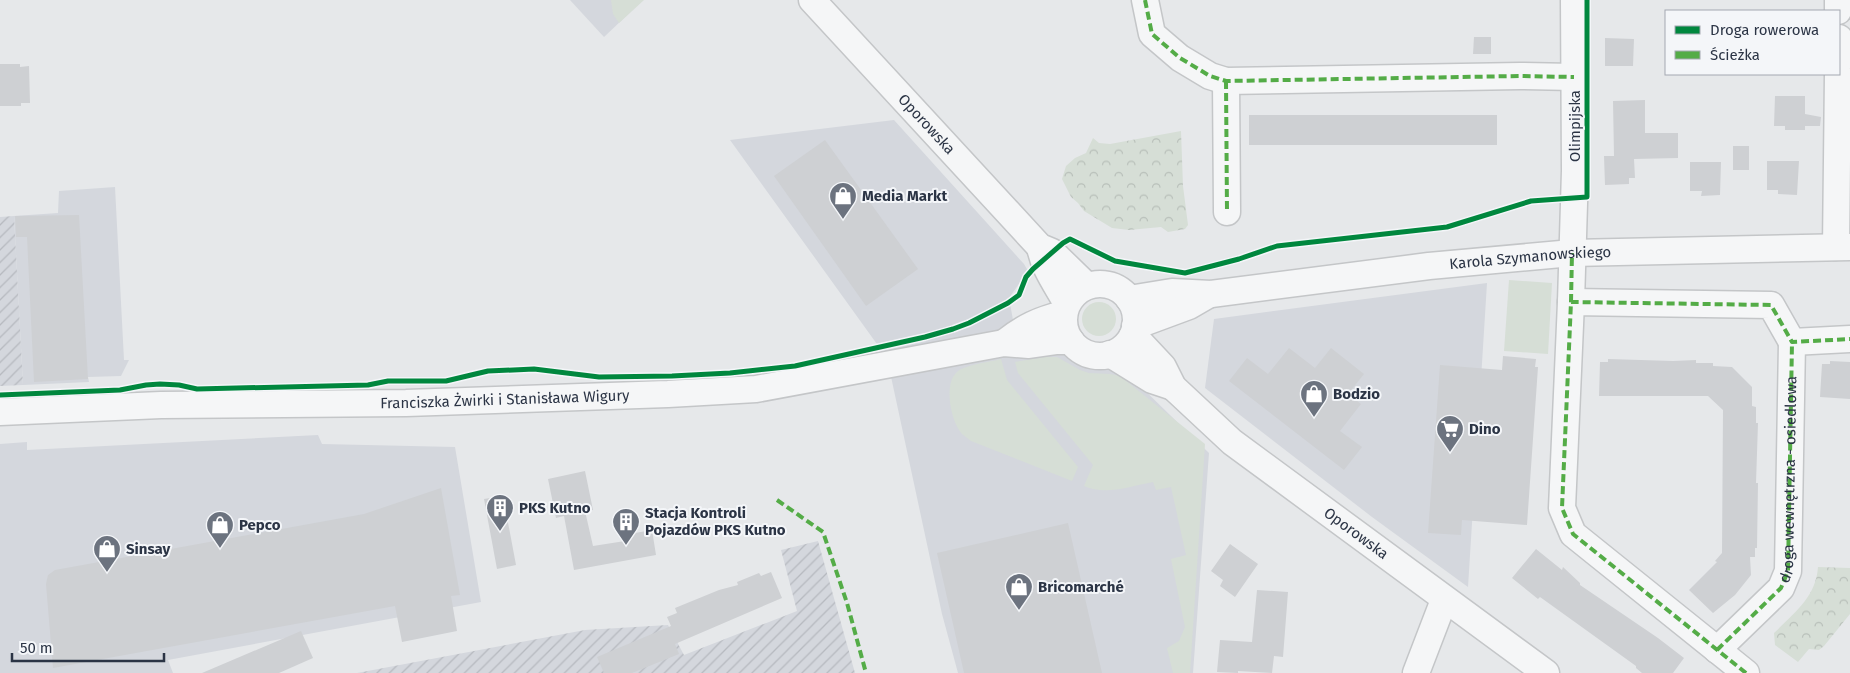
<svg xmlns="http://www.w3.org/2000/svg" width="1850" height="673" font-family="'Fira Sans',sans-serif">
<defs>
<pattern id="industrial-furrows" width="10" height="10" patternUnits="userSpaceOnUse" patternTransform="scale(1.25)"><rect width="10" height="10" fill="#d4d7dd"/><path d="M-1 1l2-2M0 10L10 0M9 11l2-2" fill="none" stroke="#b6b9bf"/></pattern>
<pattern id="park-crowns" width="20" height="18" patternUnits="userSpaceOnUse" patternTransform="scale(1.25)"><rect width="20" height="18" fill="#d6ded6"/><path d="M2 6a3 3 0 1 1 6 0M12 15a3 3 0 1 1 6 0" fill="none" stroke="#b8bfb9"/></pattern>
</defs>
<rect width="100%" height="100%" fill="#e6e8ea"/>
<g fill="#d4d7dd">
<path d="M 570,0 L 643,0 L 604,37 Z"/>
<path d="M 894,120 L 1024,264 L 1028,271 L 1009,298 L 1019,353 L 1060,350 L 1132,378 L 1209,453 L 1193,673 L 958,673 L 942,614 L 887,358 L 730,140 Z"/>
<path d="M 115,187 L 124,360 L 129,360 L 121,376 L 88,377 L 89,382 L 23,385 L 14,216 L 58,213 L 59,191 Z"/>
<path d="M 1487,283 L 1468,587 L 1372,517 L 1205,388 L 1214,319 Z"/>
<path d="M 318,435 L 322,444 L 455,447 L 481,602 L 168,660 L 173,673 L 0,673 L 0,444 L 27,442 L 27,450 Z"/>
</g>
<g fill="url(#industrial-furrows)">
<path d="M 14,216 L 23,385 L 0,386 L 0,217 Z"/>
<path d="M 818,541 L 855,673 L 357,673 L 585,630 L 668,625 L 684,655 L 797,611 L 781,550 Z"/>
</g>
<g fill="#d6ded6">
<path d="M 611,0 L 644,0 L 619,23 L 613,14 Z"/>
<path d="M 1509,280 L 1552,283 L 1548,354 L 1504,351 Z"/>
<circle cx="1099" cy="319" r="17"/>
<path d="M 1044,357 L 1057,357 L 1080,370 L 1089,373 L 1110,374 L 1120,376 L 1205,444 L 1190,673 L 1173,673 L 1167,648 L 1179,641 L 1185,627 L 1171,559 L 1186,555 L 1171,487 L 1156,490 L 1153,482 C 1130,486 1106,496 1084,486 L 1093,465 L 1018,373 L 1015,362 Z"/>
<path d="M 1001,359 L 1007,380 L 1078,467 L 1072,481 L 971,441 C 968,439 965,436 962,434 C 951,422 943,384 957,372 C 964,365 990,362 1001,359 Z"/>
</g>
<g fill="url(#park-crowns)">
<path d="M 1181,131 L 1183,186 L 1188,225 L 1185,229 L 1168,232 L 1161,227 L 1129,230 L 1112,228 L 1084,211 L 1078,203 L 1071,197 L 1062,179 L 1066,166 L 1075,158 L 1086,153 L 1093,138 L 1099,143 L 1110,144 Z"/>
<path d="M 1818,567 L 1850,568 L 1850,614 L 1824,646 L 1819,650 L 1809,649 L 1798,662 L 1775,645 L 1774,633 C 1794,613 1816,597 1818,567 Z"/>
</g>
<g fill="#ced0d3">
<path d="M 1474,37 L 1491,37 L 1491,54 L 1473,54 Z"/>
<path d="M 1605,38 L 1634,39 L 1633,66 L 1605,66 Z"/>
<path d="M 0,64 L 20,64 L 20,67 L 29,66 L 30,103 L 21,103 L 21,106 L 0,106 Z"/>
<path d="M 1775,96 L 1805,96 L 1805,114 L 1821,117 L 1820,126 L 1805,126 L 1805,130 L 1785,130 L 1785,126 L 1774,126 Z"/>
<path d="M 1645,100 L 1645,133 L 1678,133 L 1678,158 L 1634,159 L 1635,178 L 1629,178 L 1629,184 L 1605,185 L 1604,156 L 1614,156 L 1613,101 Z"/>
<rect x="1249" y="115" width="248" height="30"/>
<path d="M 825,140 L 918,269 L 866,306 L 774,176 Z"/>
<rect x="1733" y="146" width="16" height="24"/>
<path d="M 1767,161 L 1799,161 L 1797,195 L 1778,194 L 1778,190 L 1767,190 Z"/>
<path d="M 1690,162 L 1721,162 L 1720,195 L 1701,196 L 1702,191 L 1690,191 Z"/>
<path d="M 79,215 L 88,379 L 34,382 L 27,237 L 16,237 L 15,216 Z"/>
<path d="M 1289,348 L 1315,368 L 1331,348 L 1364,374 L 1348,394 L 1361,404 L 1340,431 L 1362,447 L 1344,470 L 1229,381 L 1247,358 L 1268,374 Z"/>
<path d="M 1503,356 L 1536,359 L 1535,367 L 1538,367 L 1527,525 L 1462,520 L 1461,535 L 1428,533 L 1440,365 L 1502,370 Z"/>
<path d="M 1608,359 L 1673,361 L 1696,360 L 1696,363 L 1713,363 L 1713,366 L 1732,367 L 1752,387 L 1752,406 L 1756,407 L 1756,423 L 1758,423 L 1756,483 L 1758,483 L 1757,548 L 1755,548 L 1755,557 L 1750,557 L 1751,575 L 1735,595 L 1713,613 L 1689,590 L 1717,562 L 1715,561 L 1722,553 L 1723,410 L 1708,396 L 1599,396 L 1600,362 L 1608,362 Z"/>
<path d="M 1830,361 L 1850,362 L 1850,399 L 1820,397 L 1822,364 L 1830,364 Z"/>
<path d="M 585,471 L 593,510 L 585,511 L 593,546 L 625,541 L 624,535 L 652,530 L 656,555 L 574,570 L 564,516 L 556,518 L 548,479 Z"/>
<path d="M 441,488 L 460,595 L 451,596 L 457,631 L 402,642 L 395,606 L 53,668 L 46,584 L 48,575 L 55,570 L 364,514 Z"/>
<path d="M 503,496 L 516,565 L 497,569 L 484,499 Z"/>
<path d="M 1068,523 L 1102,673 L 964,673 L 937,553 Z"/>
<path d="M 1230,544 L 1258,564 L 1235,597 L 1220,586 L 1223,580 L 1211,571 Z"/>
<path d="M 1536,549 L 1562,570 L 1563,567 L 1580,583 L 1580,585 L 1658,638 L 1684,658 L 1673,673 L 1642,673 L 1636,668 L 1636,666 L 1540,597 L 1538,599 L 1512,578 Z"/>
<path d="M 771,572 L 782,598 L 675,644 L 679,654 L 632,673 L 604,673 L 597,657 L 671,626 L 667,617 L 677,613 L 675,608 L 719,590 L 738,585 L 737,582 L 759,573 L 761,576 Z"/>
<path d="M 1257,590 L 1288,592 L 1283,657 L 1274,656 L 1272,673 L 1238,671 L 1238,673 L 1217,672 L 1220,640 L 1252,642 Z"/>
<path d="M 301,631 L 313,658 L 279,673 L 202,673 Z"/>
</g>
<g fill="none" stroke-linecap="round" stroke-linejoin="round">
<defs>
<g id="minor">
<path id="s1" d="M 812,0 L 1040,247 L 1052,252 L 1087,286"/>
<path d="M 1145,0 L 1152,34 L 1180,58 L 1210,76 L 1226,81 L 1520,76 L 1574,77"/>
<path d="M 1838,0 L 1838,11"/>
<path d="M 1839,38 L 1839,61"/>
<path d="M 1226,81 L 1227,212"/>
<path d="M 1040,247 C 1044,269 1057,285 1067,304"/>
<path d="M 1836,247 L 1838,74"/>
<circle cx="1100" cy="320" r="36"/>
<path id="s2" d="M 1129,299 L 1172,292 L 1211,294 L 1429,266 L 1572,253 L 1850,247"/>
<path d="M 1571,302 L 1575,171 L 1574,0"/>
<path d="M 1135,326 L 1189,306 L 1208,295"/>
<path id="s3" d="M 1133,335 L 1163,367 L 1173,387 L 1232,442 L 1546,673"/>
<path d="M 1004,343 C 1024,327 1039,320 1064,314"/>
<path d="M 1110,354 L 1152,380 L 1173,387"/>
<path id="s4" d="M 0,412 L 161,405 L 406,403 L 668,394 L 756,389 L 1004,343 L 1029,345 L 1057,341 L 1071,341"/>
<path id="s5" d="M 1717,650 L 1781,588 L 1788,571 L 1792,342"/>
<path d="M 1416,673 L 1444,600"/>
<path d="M 1746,673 L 1573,534 L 1562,508 L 1571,302 L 1771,305 L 1792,342 L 1850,339"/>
</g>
</defs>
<use href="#minor" stroke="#c4c6c8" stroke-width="29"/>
<use href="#minor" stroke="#f5f6f7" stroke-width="26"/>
<g stroke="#54ac47" stroke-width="4" stroke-dasharray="8 4" stroke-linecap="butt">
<path d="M 1145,0 L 1152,34 L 1180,58 L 1210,76 L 1226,81 L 1520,76 L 1574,77"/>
<path d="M 1226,81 L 1227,212"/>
<path d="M 1571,302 L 1572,253"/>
<path d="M 777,500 L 823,532 L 847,603 L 866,673"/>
<path d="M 1717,650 L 1781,588 L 1788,571 L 1792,342"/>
<path d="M 1746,673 L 1573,534 L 1562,508 L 1571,302 L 1771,305 L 1792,342 L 1850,339"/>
</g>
<defs>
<path id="cycleway" d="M 0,395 L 120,390 L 146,385 L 160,384 L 179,385 L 197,389 L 368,385 L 388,381 L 446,381 L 488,371 L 534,369 L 599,377 L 672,376 L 730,373 L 795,366 L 925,337 L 953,329 L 969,323 L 1008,303 L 1019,295 L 1026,277 L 1033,269 L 1063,243 L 1070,239 L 1115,261 L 1185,273 L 1239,259 L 1277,246 L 1447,227 L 1531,201 L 1587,197 L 1587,0"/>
</defs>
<use href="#cycleway" stroke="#f4f6f9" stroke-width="8"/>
<use href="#cycleway" stroke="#00873e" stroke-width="5"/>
</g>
<defs>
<symbol id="shop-pin" viewBox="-11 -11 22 30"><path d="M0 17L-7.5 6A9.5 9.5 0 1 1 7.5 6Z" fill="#6c737f" stroke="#f4f6f9"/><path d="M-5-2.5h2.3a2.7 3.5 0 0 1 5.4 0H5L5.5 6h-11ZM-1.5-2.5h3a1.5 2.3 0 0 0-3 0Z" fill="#fff"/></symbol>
<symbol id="supermarket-pin" viewBox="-11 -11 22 30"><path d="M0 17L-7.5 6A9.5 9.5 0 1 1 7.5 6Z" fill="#6c737f" stroke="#f4f6f9"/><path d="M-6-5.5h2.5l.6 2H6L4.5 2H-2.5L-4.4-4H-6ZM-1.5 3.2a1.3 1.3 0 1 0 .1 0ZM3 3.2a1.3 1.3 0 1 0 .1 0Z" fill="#fff"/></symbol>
<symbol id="building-pin" viewBox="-11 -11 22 30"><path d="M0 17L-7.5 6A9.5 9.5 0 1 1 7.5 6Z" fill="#6c737f" stroke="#f4f6f9"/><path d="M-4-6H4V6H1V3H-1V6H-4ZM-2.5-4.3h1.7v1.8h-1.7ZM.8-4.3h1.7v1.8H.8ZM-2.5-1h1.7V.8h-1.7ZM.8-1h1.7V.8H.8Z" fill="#fff"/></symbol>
</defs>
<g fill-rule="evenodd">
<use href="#shop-pin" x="827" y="180" width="32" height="43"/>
<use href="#shop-pin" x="1298" y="378" width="32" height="43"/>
<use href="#supermarket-pin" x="1434" y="413" width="32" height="43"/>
<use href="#building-pin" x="484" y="492" width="32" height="43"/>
<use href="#building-pin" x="610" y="506" width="32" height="43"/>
<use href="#shop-pin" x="204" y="509" width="32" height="43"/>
<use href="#shop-pin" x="91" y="533" width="32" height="43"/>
<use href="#shop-pin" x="1003" y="571" width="32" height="43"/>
</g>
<g text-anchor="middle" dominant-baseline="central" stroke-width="4" stroke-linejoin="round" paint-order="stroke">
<g font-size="15" fill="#2b3445" stroke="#f4f6f9">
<text stroke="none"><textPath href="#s1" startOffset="169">Oporowska</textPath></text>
<text transform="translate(1575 126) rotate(-90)">Olimpijska</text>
<text stroke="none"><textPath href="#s2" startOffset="404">Karola Szymanowskiego</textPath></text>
<text stroke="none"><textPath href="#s4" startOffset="505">Franciszka Żwirki i Stanisława Wigury</textPath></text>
<text stroke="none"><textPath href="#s5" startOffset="199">droga wewnętrzna - osiedlowa</textPath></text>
<text stroke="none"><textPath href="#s3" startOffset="301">Oporowska</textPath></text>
</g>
<g font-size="15" font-weight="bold" fill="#2b3445" stroke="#f4f6f9" text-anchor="start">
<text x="862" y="196">Media Markt</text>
<text x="1333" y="394">Bodzio</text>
<text x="1469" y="429">Dino</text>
<text x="519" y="508">PKS Kutno</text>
<text x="645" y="513">Stacja Kontroli<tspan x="645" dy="17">Pojazdów PKS Kutno</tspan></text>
<text x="239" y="525">Pepco</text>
<text x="126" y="549">Sinsay</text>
<text x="1038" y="587">Bricomarché</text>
</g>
</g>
<rect x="1665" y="10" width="175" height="65" fill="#f4f6f9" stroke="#a4a8b1"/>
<rect x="1675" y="26" width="25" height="8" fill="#00873e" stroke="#a4a8b1"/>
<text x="1710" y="35" font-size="15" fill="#2b3445">Droga rowerowa</text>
<rect x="1675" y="51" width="25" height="8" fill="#54ac47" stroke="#a4a8b1"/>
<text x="1710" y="60" font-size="15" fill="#2b3445">Ścieżka</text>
<path d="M12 653v8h152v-8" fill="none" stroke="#2b3445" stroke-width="2.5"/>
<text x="20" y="653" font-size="15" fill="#2b3445" stroke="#f4f6f9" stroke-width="4" paint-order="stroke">50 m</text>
</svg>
